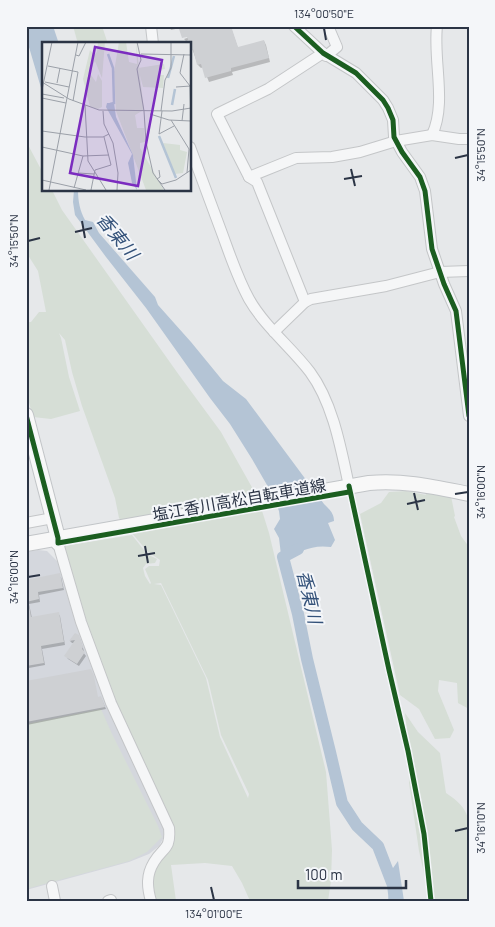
<svg xmlns="http://www.w3.org/2000/svg" width="495" height="927" font-family="Barlow,'Noto Sans JP',sans-serif">
<rect width="100%" height="100%" fill="#e6e8ea"/>
<path fill="#d4d7dd" d="M 38,550 L 47,551 L 59,563 L 64,581 L 69,589 L 164,824 L 165,835 L 159,846 L 149,854 L 129,862 L 26,890 L 26,552 Z"/>
<g fill="#d6ded6" fill-rule="evenodd">
<path d="M 73,26 L 102,26 L 108,44 L 78,44 Z"/>
<path d="M 26,141 L 44,175 L 44,190 L 52,190 L 62,210 L 179,375 L 221,432 L 258,498 L 269,533 L 326,772 L 332,850 L 331,881 L 328,901 L 250,901 L 242,883 L 232,866 L 205,863 L 171,865 L 176,901 L 154,901 L 149,862 L 171,844 L 113,701 L 84,617 L 64,546 L 132,535 L 147,554 L 157,559 L 155,563 L 146,564 L 143,568 L 145,576 L 150,584 L 151,583 L 145,569 L 149,566 L 159,566 L 160,560 L 148,552 L 119,518 L 115,498 L 82,406 L 72,372 L 65,340 L 59,333 L 61,338 L 69,377 L 80,411 L 51,419 L 33,417 L 26,392 L 26,322 L 31,322 L 39,312 L 46,312 L 38,271 L 26,252 ZM 161,583 L 208,680 L 221,735 L 249,794 L 248,798 L 220,737 L 206,678 L 161,585 L 154,584 Z"/>
<path d="M 424,490 L 451,496 L 455,516 L 454,517 L 461,536 L 469,547 L 469,709 L 458,703 L 457,683 L 439,680 L 438,691 L 454,730 L 450,738 L 435,739 L 419,709 L 400,695 L 360,514 L 381,503 L 389,492 L 406,491 L 426,495 Z"/>
<path d="M 101,709 L 112,734 L 158,826 L 162,837 L 147,852 L 129,861 L 26,889 L 26,724 Z"/>
<path d="M 405,713 L 418,732 L 440,753 L 446,793 C 458,801 465,807 469,821 L 469,901 L 427,901 L 429,895 L 419,851 L 409,783 L 408,739 Z"/>
</g>
<g fill="#b4c4d5">
<path d="M 26,26 L 53,26 L 59,44 L 44,44 L 44,98 L 26,37 Z"/>
<path d="M 74,190 L 78,190 C 78,201 80,211 85,220 L 93,222 L 99,233 L 155,297 L 158,305 L 191,342 L 223,381 L 246,399 L 324,504 C 329,509 334,513 334,521 L 328,523 L 335,540 L 331,547 C 310,544 301,553 283,557 L 281,555 L 279,538 L 274,529 L 280,519 L 279,511 L 271,492 L 252,459 L 230,424 L 210,398 L 146,308 L 106,257 L 75,215 L 73,202 Z"/>
<path d="M 398,861 L 404,901 L 388,901 L 389,894 L 386,866 L 393,868 Z"/>
</g>
<g fill="#0003">
<path d="M 169,26 L 232,26 L 231,28 L 238,48 L 264,41 L 266,45 L 270,62 L 232,72 L 233,75 L 209,82 L 203,67 L 201,68 L 198,65 L 189,40 L 186,41 L 184,39 L 193,36 L 180,28 L 171,30 Z"/>
<path d="M 61,577 L 64,590 L 39,595 L 40,602 L 29,604 L 32,618 L 58,613 L 60,616 L 65,645 L 42,649 L 45,665 L 29,668 L 28,667 L 26,667 L 26,581 Z"/>
<path d="M 75,634 L 80,639 L 84,651 L 83,652 L 86,656 L 79,666 L 68,659 L 66,656 L 75,643 L 72,643 L 70,641 Z"/>
<path d="M 26,683 L 98,698 L 102,700 L 106,709 L 27,725 Z"/>
</g>
<g fill="none" stroke-linecap="round" stroke-linejoin="round">
<path stroke="#b4c4d5" stroke-width="12" d="M 298,549 L 283,557 L 298,614 L 307,659 L 330,752 L 342,803 L 357,826 L 378,846 L 393,885 L 395,901"/>
</g>
<g fill="#ced0d3">
<path d="M 178,26 L 231,26 L 238,47 L 264,40 L 269,58 L 231,68 L 231,71 L 205,78 L 201,64 L 197,65 L 193,49 L 191,49 L 190,44 L 187,37 L 182,38 Z"/>
<path d="M 60,573 L 63,588 L 38,592 L 39,599 L 26,602 L 26,580 Z"/>
<path d="M 26,606 L 29,606 L 31,617 L 59,612 L 64,642 L 41,646 L 44,663 L 26,666 Z"/>
<path d="M 75,633 L 79,635 L 83,647 L 82,649 L 85,652 L 77,664 L 64,656 L 75,640 L 69,641 Z"/>
<path d="M 91,669 L 94,676 L 98,697 L 101,696 L 105,707 L 26,722 L 26,681 Z"/>
</g>
<g fill="none" stroke-linecap="round" stroke-linejoin="round">
<defs>
<g id="minor">
<path d="M 151,26 L 153,44"/>
<path d="M 294,26 L 323,53 L 356,73 L 383,100 L 388,108 L 393,120 L 394,137 L 402,152 L 420,177 L 425,191 L 432,249 L 444,284 L 456,311 L 469,416"/>
<path d="M 326,56 L 337,47 L 328,26"/>
<path d="M 432,135 C 447,103 433,61 437,26"/>
<path d="M 190,147 C 201,177 212,206 223,236 C 231,258 238,279 249,299 C 265,327 291,347 310,372 C 333,403 341,449 349,486"/>
<path d="M 249,177 L 296,158 L 332,157 L 360,152 L 396,141 L 432,135 L 459,139 L 469,139"/>
<path d="M 305,302 L 257,182 L 249,177 L 217,114 L 268,89 L 323,53"/>
<path d="M 274,332 L 305,302 L 311,299 L 386,286 L 440,272 L 469,271"/>
<path d="M 26,523 L 53,518"/>
<path d="M 58,543 L 81,622 L 111,703 L 169,828 C 171,850 163,847 154,862 C 146,875 147,887 151,901"/>
<path d="M 52,886 L 55,901"/>
<path d="M 108,901 L 111,900"/>
</g>
<g id="major">
<path d="M 26,415 L 58,538 L 58,543"/>
<path d="M 26,544 L 369,483 C 405,480 434,487 469,494"/>
</g>
</defs>
<use href="#minor" stroke="#c4c6c8" stroke-width="12"/>
<use href="#major" stroke="#c2c5c8" stroke-width="16"/>
<use href="#minor" stroke="#f5f6f7" stroke-width="10"/>
<use href="#major" stroke="#f8f8f8" stroke-width="14"/>
<defs>
<g id="cycleway">
<path d="M 294,26 L 323,53 L 356,73 L 383,100 L 388,108 L 393,120 L 394,137 L 402,152 L 420,177 L 425,191 L 432,249 L 444,284 L 456,311 L 469,416"/>
<path d="M 26,415 L 58,538 L 58,543 L 349,492"/>
<path d="M 349,486 L 389,670 L 408,751 L 424,834 L 431,901"/>
</g>
</defs>
<use href="#cycleway" stroke="#f4f6f9" stroke-width="8"/>
<use href="#cycleway" stroke="#1b5e20" stroke-width="5"/>
</g>
<path fill="none" stroke="#2b3445" stroke-width="2" d="M 324,28 L 326,40M 455,158 L 468,155M 351,169 L 355,186M 344,179 L 362,176M 82,221 L 85,238M 75,232 L 92,228M 28,241 L 40,238M 414,493 L 418,510M 455,494 L 468,492M 407,504 L 425,500M 145,546 L 148,563M 138,556 L 155,553M 28,577 L 40,575M 455,831 L 468,828M 211,887 L 214,900"/>
<g text-anchor="middle" dominant-baseline="central" stroke-width="4" stroke-linejoin="round" paint-order="stroke">
<g font-size="16" fill="#2b3445" stroke="#f4f6f9">
<text transform="translate(239 499) rotate(-10)">塩江香川高松自転車道線</text>
</g>
<g font-size="18" font-style="italic" fill="#34527a" stroke="#f4f6f9">
<text transform="translate(118 236) rotate(51)">香東川</text>
<text transform="translate(310 597) rotate(77)">香東川</text>
</g>
</g>
<g transform="translate(42 42)">
<rect width="149" height="149" fill="#e6e8ea"/>
<path d="M 56,0 L 63,0 L 60,36 L 53,19 L 45,35 L 49,33 L 54,40 L 56,32 L 60,39 L 60,65 L 56,67 L 48,65 L 41,37 L 48,8 L 52,13 L 55,10 ZM 77,0 L 84,0 L 87,20 L 95,22 L 94,0 L 102,68 L 93,73 L 95,86 L 102,86 L 103,100 L 98,101 L 98,106 L 122,148 L 104,148 L 74,69 L 72,30 ZM 122,22 L 123,27 L 116,28 L 116,33 L 122,33 L 121,46 L 101,45 L 96,26 ZM 121,101 L 138,103 L 138,108 L 145,110 L 141,131 L 133,132 Z" fill="#d6ded6"/>
<path d="M 65,61 L 72,61 L 74,75 L 91,113 L 95,148 L 90,141 L 86,121 L 90,112 L 64,65 Z" fill="#b4c4d5"/>
<path fill="none" stroke="#b4c4d5" stroke-width="2.5" d="M 66,12 L 71,26 L 72,61 L 68,62M 126,36 L 132,14M 130,63 L 133,47M 117,94 L 134,136"/>
<path fill="none" stroke="#9ba0a8" stroke-width="1" d="M 95,0 L 99,18 L 95,27 L 102,69M 99,12 L 149,13M 142,12 L 138,31 L 148,44 L 149,80M 34,13 L 37,14 L 44,0M 6,24 L 36,30 L 31,59M 0,40 L 27,57 L 57,68 L 130,69 L 149,66M 3,40 L 27,45M 15,41 L 18,26M 134,45 L 149,44M 0,48 L 10,0M 0,52 L 22,56M 0,56 L 24,61M 43,63 L 46,119 L 64,148M 61,69 L 62,82 L 71,101 L 76,131 L 75,148M 102,69 L 104,100 L 111,131M 119,69 L 123,38 L 129,26 L 129,0M 120,69 L 117,92 L 132,84M 108,72 L 127,78 L 149,79M 129,78 L 147,107 L 145,131M 140,79 L 142,62M 0,89 L 43,95 L 61,95 L 67,92M 0,105 L 41,114 L 67,113M 53,128 L 69,123 L 62,95M 117,128 L 118,135 L 115,137 L 120,142 L 134,138 L 149,128M 36,131 L 52,132M 111,131 L 123,148M 0,138 L 44,148M 32,146 L 41,114M 7,148 L 36,0M 49,148 L 53,128"/>
<path fill="#7b2cbf" fill-opacity="0.15" stroke="#7b2cbf" stroke-width="2.5" d="M 53,5 L 120,18 L 96,144 L 28,131 Z"/>
<rect width="149" height="149" fill="none" stroke="#2b3445" stroke-width="2.5"/>
</g>
<rect width="495" height="927" fill="none" stroke="#f4f6f9" stroke-width="55"/>
<path d="M298 880v8h108v-8" fill="none" stroke="#2b3445" stroke-width="2.5"/>
<text x="305" y="880" font-size="15" fill="#2b3445" stroke="#f4f6f9" stroke-width="4" paint-order="stroke">100 m</text>
<rect x="28" y="28" width="440" height="872" fill="none" stroke="#2b3445" stroke-width="2"/>
<g font-size="12" text-anchor="middle" fill="#2b3445">
<text x="324" y="18">134°00'50"E</text>
<text transform="translate(481 155) rotate(-90)" y="4">34°15'50"N</text>
<text transform="translate(14 241) rotate(-90)" y="4">34°15'50"N</text>
<text transform="translate(481 492) rotate(-90)" y="4">34°16'00"N</text>
<text transform="translate(14 577) rotate(-90)" y="4">34°16'00"N</text>
<text transform="translate(481 828) rotate(-90)" y="4">34°16'10"N</text>
<text x="214" y="918">134°01'00"E</text>
</g>
</svg>
